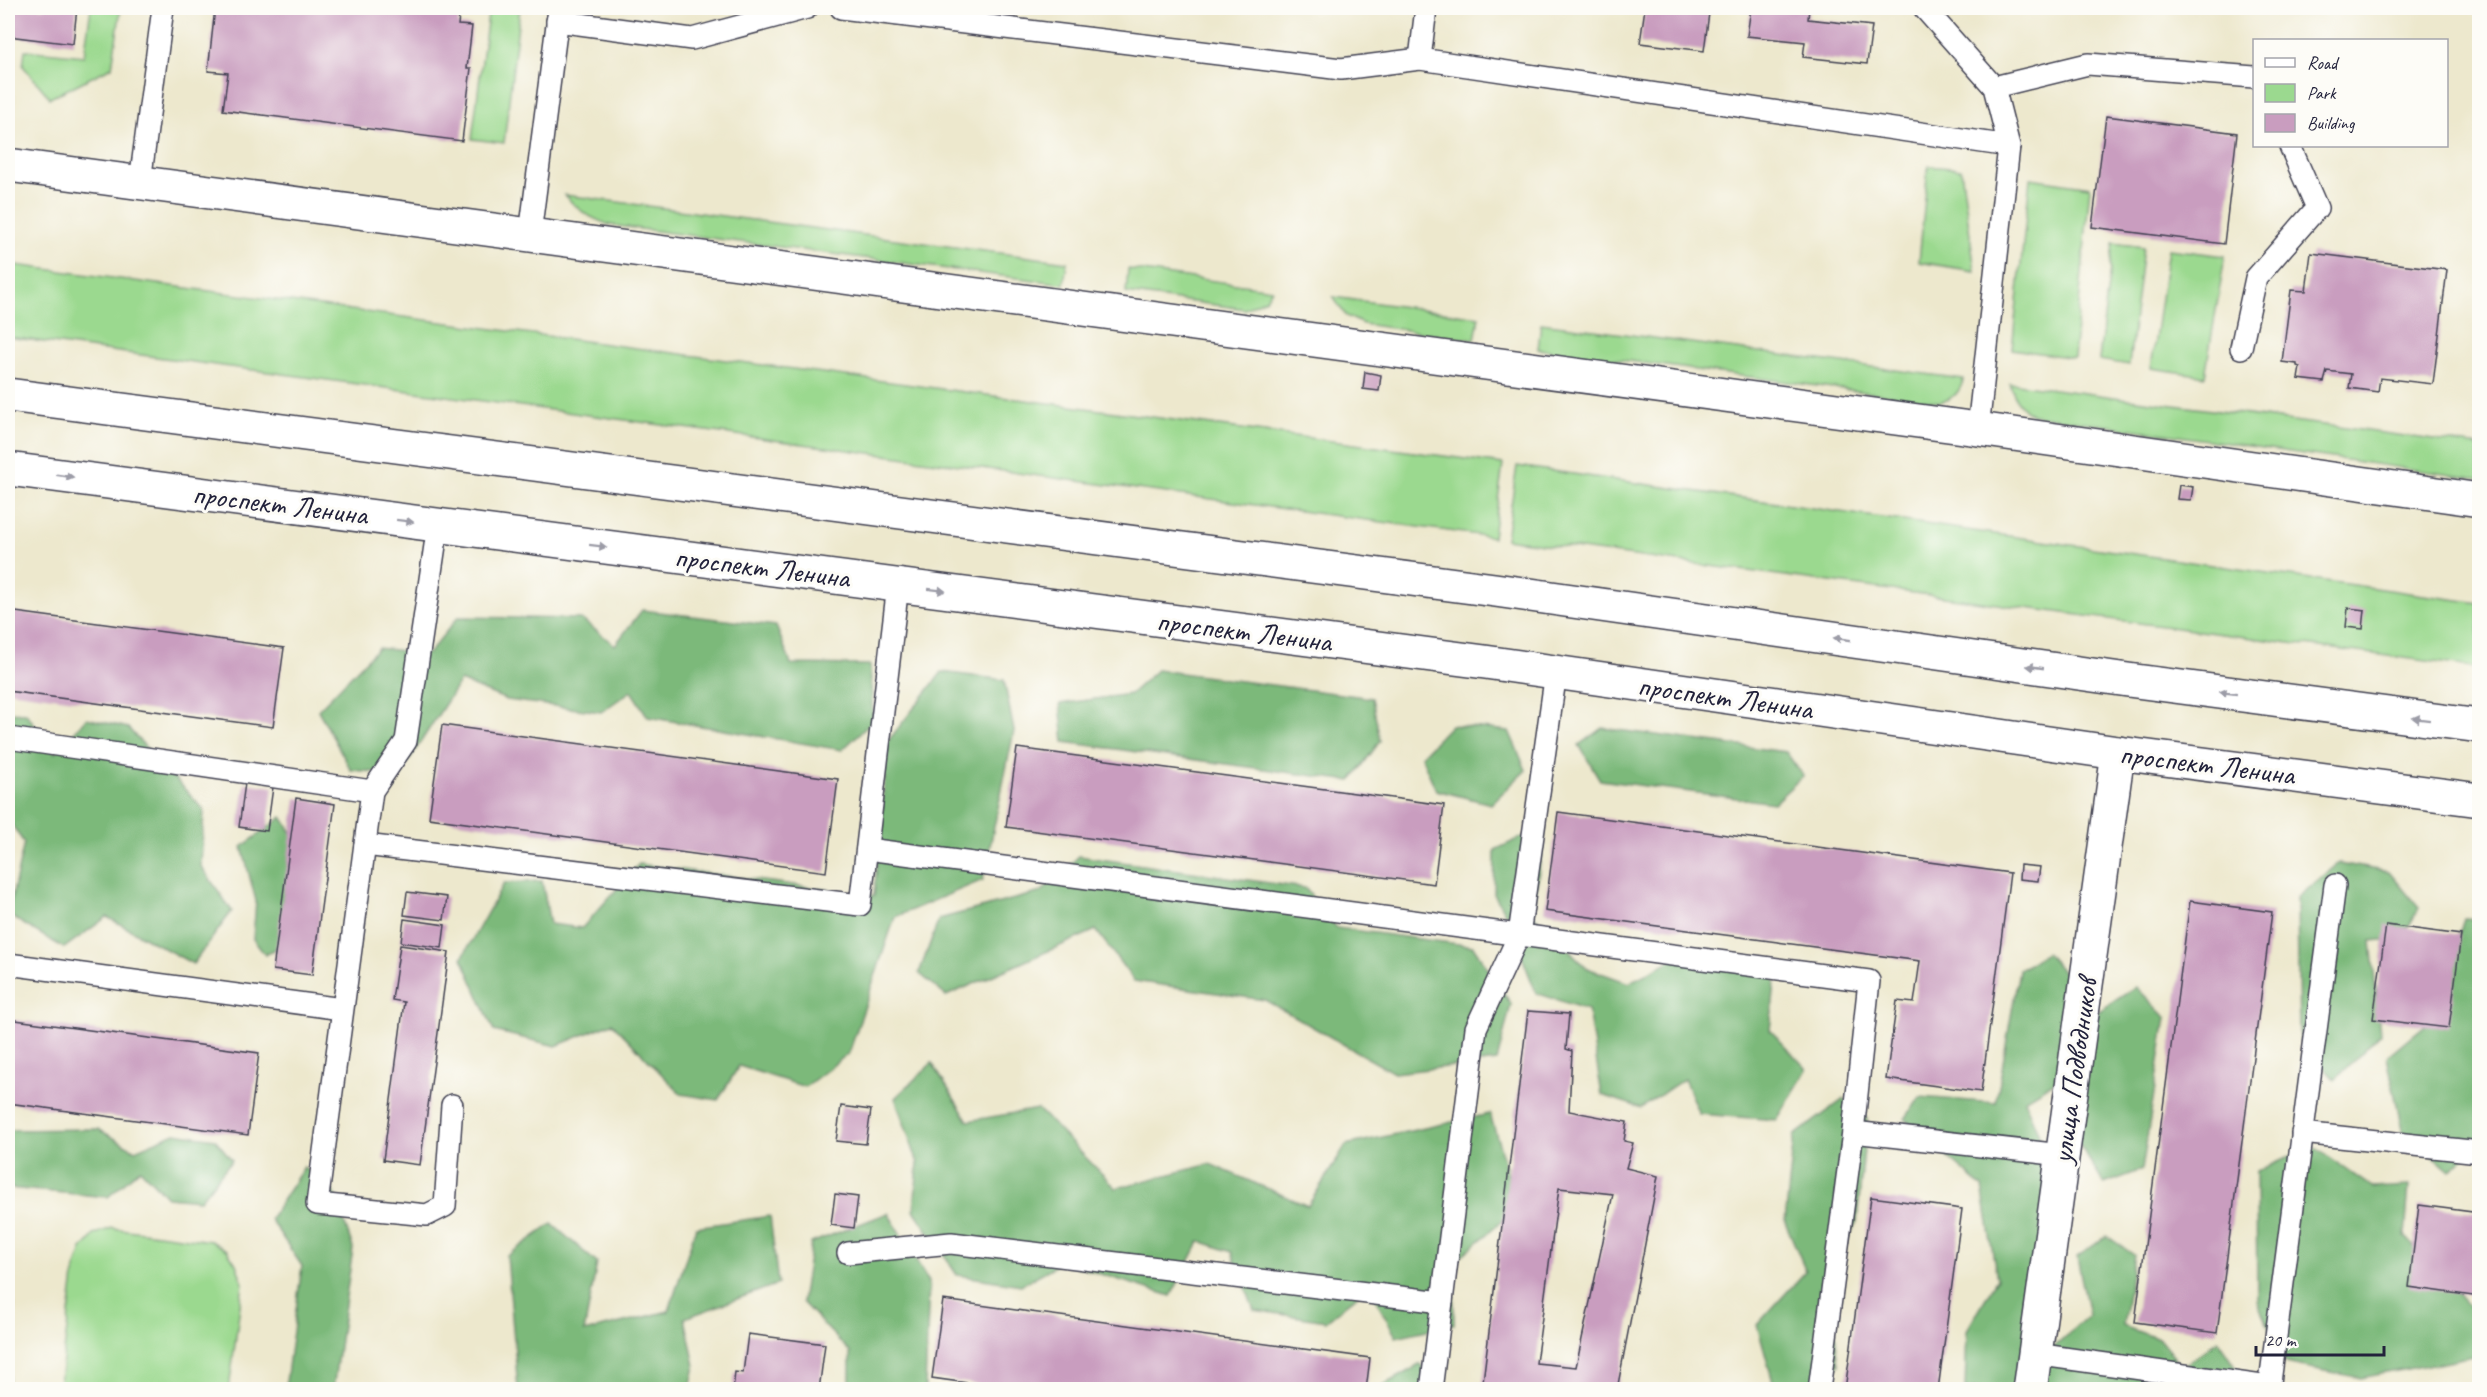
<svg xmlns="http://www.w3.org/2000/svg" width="2487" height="1397" font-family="Caveat,sans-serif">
<rect width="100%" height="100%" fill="#fdfcf7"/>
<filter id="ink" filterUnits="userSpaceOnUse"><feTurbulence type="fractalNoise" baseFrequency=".0167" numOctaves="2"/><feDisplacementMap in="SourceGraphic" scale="12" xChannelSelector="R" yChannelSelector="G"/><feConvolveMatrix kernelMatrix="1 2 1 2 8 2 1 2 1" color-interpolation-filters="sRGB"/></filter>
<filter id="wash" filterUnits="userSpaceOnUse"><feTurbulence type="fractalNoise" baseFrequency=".008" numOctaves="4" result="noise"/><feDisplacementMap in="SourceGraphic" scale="24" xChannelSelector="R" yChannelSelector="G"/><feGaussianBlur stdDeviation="1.35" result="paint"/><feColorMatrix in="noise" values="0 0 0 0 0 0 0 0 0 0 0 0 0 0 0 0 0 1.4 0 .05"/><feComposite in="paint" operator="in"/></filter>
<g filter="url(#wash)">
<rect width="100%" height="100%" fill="#ede8cd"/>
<g fill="#9bd98f" stroke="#5e7e65" stroke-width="1.5">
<path d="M 91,8 L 121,8 L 112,67 L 50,98 L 23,66 L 25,50 L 84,56 Z"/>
<path d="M 473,8 L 520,8 L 504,143 L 472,139 L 488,14 L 473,11 Z"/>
<path d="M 1928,166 L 1961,169 L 1975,271 L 1919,262 Z"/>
<path d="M 2030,178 L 2090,187 L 2074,358 L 2012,349 Z"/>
<path d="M 565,195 L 1067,262 L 1064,284 L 610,225 C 590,218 578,211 565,195 Z"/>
<path d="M 2113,243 L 2143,247 L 2129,365 L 2099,360 Z"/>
<path d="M 2168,249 L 2225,256 L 2205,376 L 2151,368 Z"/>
<path d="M 8,264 L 1503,464 L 1493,537 L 8,337 Z"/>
<path d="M 1128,269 L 1272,289 L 1266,299 L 1245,309 L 1126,293 Z"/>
<path d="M 1333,297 L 1479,317 L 1475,340 L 1363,324 L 1346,316 Z"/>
<path d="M 1541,323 L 1963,379 L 1964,379 C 1959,393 1954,399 1940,402 L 1538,349 Z"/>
<path d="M 2010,383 L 2479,446 L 2479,479 L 2032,415 C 2019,406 2014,398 2010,383 Z"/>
<path d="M 1517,466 L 2479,603 L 2479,668 L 1506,539 Z"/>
<path d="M 112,1228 L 211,1241 L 227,1250 L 236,1264 L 243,1283 L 229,1389 L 59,1389 L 75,1269 L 82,1249 L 95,1234 Z"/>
</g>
<g fill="#7cb97a" stroke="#4f6e5a" stroke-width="1.5">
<path d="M 642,610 L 776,626 L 791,664 L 870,665 L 873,721 L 842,750 L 648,717 L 631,691 L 601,712 L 507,700 L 460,681 L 400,774 L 351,770 L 318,710 L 378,648 L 428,654 L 458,617 L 581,619 L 615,645 Z"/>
<path d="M 1157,670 L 1372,698 L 1380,741 L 1351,781 L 1064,742 L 1060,704 L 1130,694 Z"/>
<path d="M 942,672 L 1004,680 L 1014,731 L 983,880 L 895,917 L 849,1053 L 805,1087 L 739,1066 L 718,1100 L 681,1094 L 612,1023 L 556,1046 L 494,1031 L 462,958 L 504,883 L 542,881 L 550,924 L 582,928 L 639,864 L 874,896 L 888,741 Z"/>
<path d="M 8,712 L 26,713 L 55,753 L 87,718 L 128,728 L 204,810 L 201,866 L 232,911 L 193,964 L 107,917 L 64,948 L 8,915 L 24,843 L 8,819 Z"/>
<path d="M 1451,725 L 1509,731 L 1526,770 L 1491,804 L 1436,790 L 1421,756 Z"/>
<path d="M 1602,728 L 1786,752 L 1803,776 L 1774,803 L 1600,780 L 1579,745 Z"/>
<path d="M 282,817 L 314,867 L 298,936 L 265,955 L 253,939 L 256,901 L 242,847 Z"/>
<path d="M 1545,826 L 1533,914 L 1587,968 L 1629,983 L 1690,950 L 1777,963 L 1770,1030 L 1807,1069 L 1777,1120 L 1699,1114 L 1684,1079 L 1641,1108 L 1602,1095 L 1588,1010 L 1536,993 L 1506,915 L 1494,894 L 1495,850 Z"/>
<path d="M 1079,856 L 1305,888 L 1337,928 L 1473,946 L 1511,1004 L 1497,1061 L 1394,1073 L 1265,1000 L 1134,981 L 1096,930 L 946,996 L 919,973 L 939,919 L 1041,892 Z"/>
<path d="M 2339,863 L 2389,872 L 2419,908 L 2402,938 L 2371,941 L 2380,1034 L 2335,1080 L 2299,1039 L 2297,898 Z"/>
<path d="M 2464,918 L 2479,919 L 2479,1143 L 2450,1171 L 2402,1130 L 2387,1057 L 2437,1015 Z"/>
<path d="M 2046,953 L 2072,982 L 2062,1077 L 2024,1100 L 2054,1170 L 2024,1389 L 1965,1389 L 1967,1330 L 1997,1279 L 1982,1187 L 1905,1119 L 1920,1097 L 1996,1103 L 2019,970 Z"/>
<path d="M 2136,987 L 2166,1017 L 2142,1170 L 2104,1184 L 2076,1139 L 2090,1017 Z"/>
<path d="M 932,1063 L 968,1121 L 1038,1109 L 1116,1188 L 1210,1164 L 1308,1206 L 1346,1145 L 1490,1114 L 1518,1208 L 1453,1263 L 1454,1324 L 1396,1337 L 1369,1286 L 1326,1321 L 1254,1310 L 1232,1252 L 1200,1241 L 1171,1296 L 1062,1262 L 1021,1285 L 957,1275 L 914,1210 L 918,1163 L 895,1098 Z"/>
<path d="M 1844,1099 L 1867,1119 L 1857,1221 L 1828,1277 L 1839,1365 L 1816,1389 L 1775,1389 L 1757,1325 L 1806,1271 L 1785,1222 L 1794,1136 Z"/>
<path d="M 98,1129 L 135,1150 L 175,1133 L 215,1139 L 232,1160 L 200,1200 L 167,1197 L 140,1169 L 108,1197 L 8,1188 L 8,1130 Z"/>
<path d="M 2313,1146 L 2373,1188 L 2409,1186 L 2405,1236 L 2479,1318 L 2479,1363 L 2474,1356 L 2361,1378 L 2285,1363 L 2257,1301 L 2256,1172 Z"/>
<path d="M 304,1167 L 335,1194 L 353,1248 L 333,1389 L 285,1389 L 302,1266 L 270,1219 Z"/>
<path d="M 888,1213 L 929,1282 L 925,1389 L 850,1389 L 850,1352 L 802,1302 L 811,1243 Z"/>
<path d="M 770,1216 L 778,1284 L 685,1318 L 695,1366 L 690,1389 L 518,1389 L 507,1256 L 552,1224 L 597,1263 L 584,1332 L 669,1311 L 696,1227 Z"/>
<path d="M 2107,1236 L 2134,1255 L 2123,1326 L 2159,1339 L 2182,1367 L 2218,1340 L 2242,1377 L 2228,1389 L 2182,1389 L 2178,1386 L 2174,1390 L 2041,1390 L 2049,1351 L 2089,1315 L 2077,1257 Z"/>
<path d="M 8,1296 L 14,1303 L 8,1390 Z"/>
<path d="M 1421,1364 L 1439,1389 L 1380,1390 L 1380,1387 Z"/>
</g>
<g id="blocks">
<g fill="#c99dbf" fill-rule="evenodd">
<path d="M 8,8 L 77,8 L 73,44 L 8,36 Z"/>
<path d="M 215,8 L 236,11 L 236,8 L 460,8 L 458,25 L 472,26 L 467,68 L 471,68 L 462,141 L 223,110 L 228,73 L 208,71 Z"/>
<path d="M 1645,8 L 1665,8 L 1709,13 L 1704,51 L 1640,43 Z"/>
<path d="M 1751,8 L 1809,8 L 1808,19 L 1872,26 L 1867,64 L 1803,57 L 1805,42 L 1747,36 Z"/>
<path d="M 2106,116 L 2237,133 L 2224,244 L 2092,227 Z"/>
<path d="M 2311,253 L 2447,270 L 2433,384 L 2380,378 L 2378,392 L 2349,388 L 2351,374 L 2327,371 L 2324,382 L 2298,379 L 2300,367 L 2297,366 L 2297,364 L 2282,362 L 2291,290 L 2306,291 Z"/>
<path d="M 1365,372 L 1381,375 L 1379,391 L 1363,389 Z"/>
<path d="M 2179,485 L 2193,487 L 2191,500 L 2177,499 Z"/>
<path d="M 2348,608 L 2365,610 L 2363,629 L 2346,627 Z"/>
<path d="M 8,611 L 284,648 L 273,727 L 8,691 Z"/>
<path d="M 442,725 L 838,779 L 826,872 L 429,818 Z"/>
<path d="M 1017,748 L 1444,805 L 1434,884 L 1006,827 Z"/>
<path d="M 245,783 L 273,787 L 267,831 L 239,827 Z"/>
<path d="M 296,798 L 335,804 L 312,975 L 273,970 Z"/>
<path d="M 1558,812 L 2010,873 L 1981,1092 L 1886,1079 L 1897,1001 L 1914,1003 L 1920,961 L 1545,911 Z"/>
<path d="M 2020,865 L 2040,867 L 2038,881 L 2019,879 Z"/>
<path d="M 407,892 L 447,897 L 444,920 L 404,915 Z"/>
<path d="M 2190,901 L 2272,912 L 2217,1333 L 2135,1322 Z"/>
<path d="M 404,919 L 445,925 L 442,948 L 401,942 Z"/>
<path d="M 2386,925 L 2461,935 L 2449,1028 L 2373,1019 Z"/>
<path d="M 400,945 L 449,952 L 420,1165 L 383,1160 L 404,1002 L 392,1000 Z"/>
<path d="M 1528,1011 L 1569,1014 L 1566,1049 L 1572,1051 L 1569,1111 L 1627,1122 L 1624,1141 L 1633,1143 L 1626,1168 L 1658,1176 L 1617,1390 L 1482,1390 ZM 1559,1188 L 1613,1194 L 1576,1367 L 1536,1363 Z"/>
<path d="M 8,1019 L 259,1053 L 248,1135 L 8,1103 Z"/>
<path d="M 841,1106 L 871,1110 L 866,1144 L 836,1141 Z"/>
<path d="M 835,1194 L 858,1197 L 854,1228 L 831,1225 Z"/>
<path d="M 1871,1197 L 1962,1209 L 1938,1390 L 1845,1390 Z"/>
<path d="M 2419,1205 L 2480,1213 L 2480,1297 L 2409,1287 Z"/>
<path d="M 943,1300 L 1370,1358 L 1366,1390 L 1017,1390 L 932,1378 Z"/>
<path d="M 748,1334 L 825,1344 L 819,1390 L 733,1390 L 735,1372 L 743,1373 Z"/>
</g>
</g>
</g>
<g filter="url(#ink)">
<use href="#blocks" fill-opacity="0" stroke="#404051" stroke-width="1.5"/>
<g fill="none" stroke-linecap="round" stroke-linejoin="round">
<defs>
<g id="service">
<path d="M 841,8 L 1341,69 L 1420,59 L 2009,146"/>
<path d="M 1924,8 L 1994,87 L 2009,146 L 1978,429"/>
<path d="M 557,21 L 692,39 L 807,8"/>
<path d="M 1420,59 L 1426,8"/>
<path d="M 1994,87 L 2088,64 L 2254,77"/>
<path d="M 140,182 L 163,8"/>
<path d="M 530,234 L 559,9"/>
<path d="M 2241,348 L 2256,278 L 2317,208 L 2290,146"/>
<path d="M 438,525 L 406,741 L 372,791 L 317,1204 L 427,1215 L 445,1206 L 452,1105"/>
<path d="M 8,738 L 372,791"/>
<path d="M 365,845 L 860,905 L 898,585"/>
<path d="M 867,849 L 1869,981 L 1853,1132 L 1819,1390"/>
<path d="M 8,964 L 342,1009"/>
<path d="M 1853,1132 L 2062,1155"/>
<path d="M 2302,1133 L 2480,1152"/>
<path d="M 848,1253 L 951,1243 L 1442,1302"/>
<path d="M 2035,1354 L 2269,1387"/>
<path d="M 1431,1390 L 1476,1028 L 1519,935 L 1556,672"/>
<path d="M 2269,1390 L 2335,885"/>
</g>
<g id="minor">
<path d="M 8,165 L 1978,429 L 2480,500"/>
<path d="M 2030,1390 L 2118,753"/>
</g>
<g id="primary">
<path d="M 8,395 L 1495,590 L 2128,680 L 2480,726"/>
<path d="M 8,469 L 1485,662 L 2118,753 L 2480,800"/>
</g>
</defs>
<use href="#service" stroke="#404051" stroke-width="24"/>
<use href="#minor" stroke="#404051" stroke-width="36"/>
<use href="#primary" stroke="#404051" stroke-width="36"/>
<use href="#service" stroke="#fff" stroke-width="21"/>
<use href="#minor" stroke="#fff" stroke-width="33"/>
<use href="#primary" stroke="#fff" stroke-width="33"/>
</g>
<defs><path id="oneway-solid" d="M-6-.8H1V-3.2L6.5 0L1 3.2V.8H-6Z" transform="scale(1.5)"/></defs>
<g fill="#9c9ca7">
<use href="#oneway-solid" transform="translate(65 476) rotate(8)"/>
<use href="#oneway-solid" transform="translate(405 521) rotate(7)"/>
<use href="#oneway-solid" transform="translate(598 546) rotate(7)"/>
<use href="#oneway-solid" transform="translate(937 590) rotate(7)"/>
<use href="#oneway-solid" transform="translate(1842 639) rotate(-172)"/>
<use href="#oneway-solid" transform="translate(2035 667) rotate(-172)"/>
<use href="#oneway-solid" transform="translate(2228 693) rotate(-173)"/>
<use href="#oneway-solid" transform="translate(2421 719) rotate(-173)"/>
</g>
</g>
<g text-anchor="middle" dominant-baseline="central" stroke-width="6" stroke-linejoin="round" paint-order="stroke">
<g font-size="30" fill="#22223b" stroke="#fdfcf7">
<text transform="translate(280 504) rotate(7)">проспект Ленина</text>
<text transform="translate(762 567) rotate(7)">проспект Ленина</text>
<text transform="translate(1244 631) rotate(7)">проспект Ленина</text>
<text transform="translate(1725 697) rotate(8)">проспект Ленина</text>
<text transform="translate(2207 764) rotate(7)">проспект Ленина</text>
<text transform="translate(2074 1071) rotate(-82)">улица Подводников</text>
</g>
</g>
<rect width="2487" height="1397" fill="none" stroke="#fdfcf7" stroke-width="30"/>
<rect x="2253" y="39" width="195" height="108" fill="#fdfcf7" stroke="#a5a5ac" stroke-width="1.5"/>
<rect x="2265" y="58" width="30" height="9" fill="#ffffff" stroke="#a5a5ac" stroke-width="1.5"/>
<text x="2307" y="69" font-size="18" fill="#22223b">Road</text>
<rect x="2265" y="84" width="30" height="18" fill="#9bd98f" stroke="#a5a5ac" stroke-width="1.5"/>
<text x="2307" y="99" font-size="18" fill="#22223b">Park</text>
<rect x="2265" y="114" width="30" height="18" fill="#c99dbf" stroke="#a5a5ac" stroke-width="1.5"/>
<text x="2307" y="129" font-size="18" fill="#22223b">Building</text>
<path d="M2256 1346v9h128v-9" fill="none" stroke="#22223b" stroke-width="3"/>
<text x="2265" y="1346" font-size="18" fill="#22223b" stroke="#fdfcf7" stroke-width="4.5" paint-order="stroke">20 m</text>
</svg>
